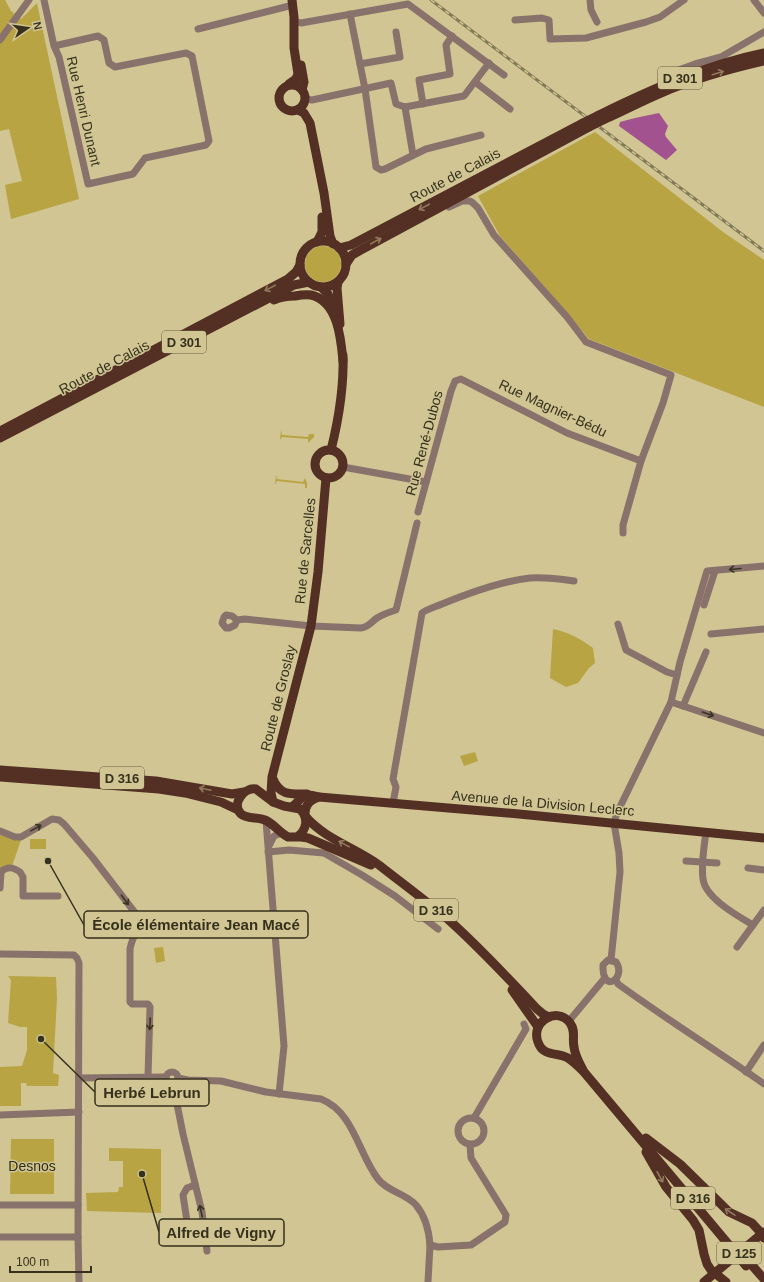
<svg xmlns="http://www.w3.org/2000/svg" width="764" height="1282" font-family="Helvetica,sans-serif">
<rect width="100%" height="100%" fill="#d0c593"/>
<g fill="#b8a443">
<path d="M 0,0 L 5,0 L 11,11 L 21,19 L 37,3 L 79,199 L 11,219 L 5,185 L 22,181 L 9,129 L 0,131 Z"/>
<path d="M 595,132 L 723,232 L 764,260 L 764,407 L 589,339 L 550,293 L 500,236 L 478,196 Z"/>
<circle cx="323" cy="264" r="18"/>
<path d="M 281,430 L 282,435 L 308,437 L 309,434 L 314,434 L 314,437 L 308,443 L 308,439 L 282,437 L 280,440 Z"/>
<path d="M 276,475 L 277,479 L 303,482 L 305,478 L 307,483 L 307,488 L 305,488 L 305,484 L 277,481 L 275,485 Z"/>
<path d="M 553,629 C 568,632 581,639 593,648 L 595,663 L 589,668 L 578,683 L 566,687 L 550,678 Z"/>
<path d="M 475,752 L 478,761 L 464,766 L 460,756 Z"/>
<path d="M 0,833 L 21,840 L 12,866 L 0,870 Z"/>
<rect x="30" y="839" width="16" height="10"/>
<path d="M 163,947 L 165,961 L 156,963 L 154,948 Z"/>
<path d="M 8,976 L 56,977 L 57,998 L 53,1073 L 59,1075 L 58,1086 L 27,1086 L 26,1083 L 21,1083 L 21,1106 L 0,1106 L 0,1067 L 22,1066 L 27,1050 L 27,1027 L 20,1027 L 8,1023 L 11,980 Z"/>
<path d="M 11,1139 L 54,1139 L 54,1194 L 10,1194 Z"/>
<path d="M 109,1148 L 161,1149 L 161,1213 L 87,1211 L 86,1193 L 118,1192 L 119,1187 L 123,1187 L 123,1161 L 109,1161 Z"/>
</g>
<path fill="#a2528e" d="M 659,113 L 668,126 L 665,134 L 666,137 L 677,150 L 666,160 L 619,126 L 620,122 L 635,118 Z"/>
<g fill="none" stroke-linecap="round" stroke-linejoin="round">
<g stroke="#88726b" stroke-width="7">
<path d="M 44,0 L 54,46 L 59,57 L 88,184 L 133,174 L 145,158 L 206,145 L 209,141 L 192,56 L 186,53 L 115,67 L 109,63 L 104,40 L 98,36 L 54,46"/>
<path d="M 590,0 L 591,10 L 597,22"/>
<path d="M 754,0 L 764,13"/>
<path d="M 350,14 L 365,89 L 376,167 L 381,170 L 385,169 L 426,149 L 481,135"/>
<path d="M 515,20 L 542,18 L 549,20 L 550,39 L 586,38 L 646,22 L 660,17 L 684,0"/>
<path d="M 294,21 L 301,23 L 408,4 L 504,75"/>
<path d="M 198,29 L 293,5"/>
<path d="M 0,40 L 29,0"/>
<path d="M 360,64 L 400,57 L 396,32"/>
<path d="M 662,76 L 695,64 L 721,57 L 764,32"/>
<path d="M 475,82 L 510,109"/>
<path d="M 305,99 L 312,100 L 391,83 L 396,104 L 405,107"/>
<path d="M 423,104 L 419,80 L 450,74 L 446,45 L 452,36"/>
<path d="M 405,107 L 464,96 L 489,63"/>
<path d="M 405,107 L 413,155"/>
<path d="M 449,207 L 462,201 L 470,201 L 473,203 L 478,208 L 494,235 L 567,317 L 586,342 L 671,375 L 663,403 L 641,461 L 623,525 L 623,533"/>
<path d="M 343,467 L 426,482"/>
<path d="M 418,512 L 451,391 L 455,381 L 461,379 L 567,433 L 641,461"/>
<path d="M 704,605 L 715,571"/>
<path d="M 237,620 L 232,616 L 226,615 L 224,617 L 222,623 L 226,628 L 229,628 L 235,625 L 237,620 L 245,619 L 311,626 L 361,628 C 369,627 371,622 377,618 C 383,614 390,612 396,610 L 417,523"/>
<path d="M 618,624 L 626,650 L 667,672 L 677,675"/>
<path d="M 711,634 L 764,629"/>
<path d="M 671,702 L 764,733"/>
<path d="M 683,706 L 706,652"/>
<path d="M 393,803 L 396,787 L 393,779 L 422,613 C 427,609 435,607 442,604 C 469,593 501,581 530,578 C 545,577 560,579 574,581"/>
<path d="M 266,821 L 284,1046 L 279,1094"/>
<path d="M 0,831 L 15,837 L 21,837 L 52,819 L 59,820 L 64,824 L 93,858 L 136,914 C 141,927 132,937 130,949 L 130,1002 L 132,1004 L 148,1004 L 150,1007 L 148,1077"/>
<path d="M 706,832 C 704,847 701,864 703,879 C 705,898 738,916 753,925"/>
<path d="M 269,846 L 274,836 L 282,833"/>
<path d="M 268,852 L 289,850 L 324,853 L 362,875 L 395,896 L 438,929"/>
<path d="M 686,861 L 717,863"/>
<path d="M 748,868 L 764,870"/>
<path d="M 0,888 L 1,872 C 7,866 13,867 20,872 L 23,877 L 23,896 L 58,896"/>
<path d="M 737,947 L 764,910"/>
<path d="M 0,954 L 74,955 L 77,958 L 79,963 L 78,1237 L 79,1282"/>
<path d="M 608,960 L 616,962 C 627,978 602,995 603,965 Z"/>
<path d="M 611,960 L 620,872 L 619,853 L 614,823 L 617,813 L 671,702 L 680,662 L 707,571 L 764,566"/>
<path d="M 616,980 L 618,984 C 666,1019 716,1050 764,1084"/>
<path d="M 569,1021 L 604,979"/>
<circle cx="172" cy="1078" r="6"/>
<path d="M 746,1072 L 764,1045"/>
<path d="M 79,1078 L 166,1077"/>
<path d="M 178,1078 L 188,1080 L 221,1081 L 266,1092 L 321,1099 C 354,1112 358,1153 378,1179 C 388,1192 405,1193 416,1205 C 426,1217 429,1231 430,1245"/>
<path d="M 173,1084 L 183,1134 L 202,1212 L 207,1251"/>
<path d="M 0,1115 L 79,1112"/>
<circle cx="471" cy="1131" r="13"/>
<path d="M 474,1118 L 526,1029 L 524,1024"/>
<path d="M 195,1185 L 187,1188 L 183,1195 L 188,1228 L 193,1239 L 198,1240 L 206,1238"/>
<path d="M 0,1205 L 78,1205"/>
<path d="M 0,1237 L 78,1237"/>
<path d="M 428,1282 L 430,1245 L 438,1247 L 471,1245 L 505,1222 L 506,1215 L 471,1158 L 470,1145"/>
</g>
<g stroke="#542f24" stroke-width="9">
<path d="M 301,65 L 304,82 L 302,90"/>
<path d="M 289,84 L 296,79 L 298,74 L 294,48 L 294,17 L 292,0"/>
<circle cx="292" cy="98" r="13"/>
<path d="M 298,110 L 304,113 L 310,123 L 324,193 L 330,236 L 333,244"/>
<path d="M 599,115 C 652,89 706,65 764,53"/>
<path d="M 605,119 C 623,111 642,101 661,93 C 694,79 729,69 764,61"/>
<circle cx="323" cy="264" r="23"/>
<path d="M 317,242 L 322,232 L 322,217"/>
<path d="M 339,248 L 351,245 L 583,123"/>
<path d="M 346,264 L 352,255 L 359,251 L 589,127"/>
<path d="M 338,282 L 337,288 L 340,324"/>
<path d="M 321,287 L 328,294 L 336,312"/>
<path d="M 274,300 C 280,297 288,296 295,296 C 300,295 305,294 311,295 C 338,301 341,339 343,361"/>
<path d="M 0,431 L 288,279 L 296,272 L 300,265"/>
<path d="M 0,438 L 294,285 L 309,282"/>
<circle cx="329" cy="464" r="14"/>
<path d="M 331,450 C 339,418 344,388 343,355"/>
<path d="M 0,770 L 156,781 L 232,794 L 244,792"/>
<path d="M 0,777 L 159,789 L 185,793 L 221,802 L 238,810"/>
<path d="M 273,779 C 280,796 291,794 307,794"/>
<path d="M 273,802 L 271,793 L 272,777 L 311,626 L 318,572 L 326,478"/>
<path d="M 292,807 C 305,797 299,792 319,797 L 519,814 L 764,838"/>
<path d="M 305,815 C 305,804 310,800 319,797"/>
<path d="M 306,817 C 325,839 356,848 379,865 C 403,884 428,902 451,922 C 481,949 509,979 537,1009 L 543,1014 L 549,1017"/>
<path d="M 297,837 C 307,830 309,818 300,809 L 284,806 L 273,802 L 256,789 C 244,787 231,804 241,814 C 246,819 258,817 265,820 C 274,824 279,832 288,837 L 301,837 L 308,838 L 371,865"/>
<path d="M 512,990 L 538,1027"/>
<path d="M 584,1072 C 580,1064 575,1056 574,1047 C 572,1038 576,1031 570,1023 C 558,1006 530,1021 538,1042 C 543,1057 557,1052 568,1058 C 574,1062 579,1067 584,1072 L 729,1245"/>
<path d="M 646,1138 L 680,1164 L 729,1212 L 752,1223 L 762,1234 L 764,1238"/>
<path d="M 646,1152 L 666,1187 L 693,1220 L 699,1230 L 704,1254 L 707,1264 L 711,1270 L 726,1282"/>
<path d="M 749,1262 L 764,1279"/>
<path d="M 704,1282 L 764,1232"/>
</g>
<defs>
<path id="rail" d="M 431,0 L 764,251"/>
</defs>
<use href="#rail" stroke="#827a57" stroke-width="3"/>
<use href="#rail" stroke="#d0c593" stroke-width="1.5" stroke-dasharray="4.5" stroke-linecap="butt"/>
<g stroke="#542f24" stroke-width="9">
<path d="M 583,123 L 599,115"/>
<path d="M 589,127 L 605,119"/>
<path d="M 729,1245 L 746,1266"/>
</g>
</g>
<defs><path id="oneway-shaft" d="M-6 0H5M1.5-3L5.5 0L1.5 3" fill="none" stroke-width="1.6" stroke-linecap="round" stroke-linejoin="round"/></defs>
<g stroke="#927a5c">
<use href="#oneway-shaft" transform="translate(718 73) rotate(-17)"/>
<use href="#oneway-shaft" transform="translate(424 207) rotate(152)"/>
<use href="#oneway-shaft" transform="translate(376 241) rotate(-28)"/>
<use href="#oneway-shaft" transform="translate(270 288) rotate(152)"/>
<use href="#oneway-shaft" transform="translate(205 789) rotate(-168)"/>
<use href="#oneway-shaft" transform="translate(344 844) rotate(-151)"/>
<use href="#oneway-shaft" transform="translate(660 1177) rotate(61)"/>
<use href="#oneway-shaft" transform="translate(730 1212) rotate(-146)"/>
</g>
<g stroke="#3a3421">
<use href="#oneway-shaft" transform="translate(735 569) rotate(175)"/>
<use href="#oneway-shaft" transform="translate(708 714) rotate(19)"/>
<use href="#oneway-shaft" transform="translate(36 828) rotate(-29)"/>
<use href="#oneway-shaft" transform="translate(125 900) rotate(53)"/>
<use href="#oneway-shaft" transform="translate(150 1024) rotate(92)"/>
<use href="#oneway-shaft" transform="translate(201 1211) rotate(-102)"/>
</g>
<g text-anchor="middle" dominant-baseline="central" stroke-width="3" stroke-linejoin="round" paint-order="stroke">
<g fill="#d0c593" stroke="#645d40" stroke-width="1">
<rect x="658" y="67" width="44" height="22" rx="3"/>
<rect x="162" y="331" width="44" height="22" rx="3"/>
<rect x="100" y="767" width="44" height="22" rx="3"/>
<rect x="414" y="899" width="44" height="22" rx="3"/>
<rect x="671" y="1187" width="44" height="22" rx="3"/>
<rect x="717" y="1242" width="44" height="22" rx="3"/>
</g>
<g font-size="13" font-weight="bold" fill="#36311d">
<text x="680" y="78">D 301</text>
<text x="184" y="342">D 301</text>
<text x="122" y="778">D 316</text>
<text x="436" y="910">D 316</text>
<text x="693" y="1198">D 316</text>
<text x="739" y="1253">D 125</text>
</g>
<g font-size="14" fill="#36311d" stroke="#d0c593">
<text transform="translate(84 111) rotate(77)">Rue Henri Dunant</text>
<text transform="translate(455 175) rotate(-28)">Route de Calais</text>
<text transform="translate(104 367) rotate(-28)">Route de Calais</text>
<text transform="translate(553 408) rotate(25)">Rue Magnier-Bédu</text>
<text transform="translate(424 443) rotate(-75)">Rue René-Dubos</text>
<text transform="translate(305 551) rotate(-84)">Rue de Sarcelles</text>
<text transform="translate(278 698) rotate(-76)">Route de Groslay</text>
<text transform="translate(543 803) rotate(5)">Avenue de la Division Leclerc</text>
</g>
<g font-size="14" fill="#2f2b18" stroke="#d0c593">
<text x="32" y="1166">Desnos</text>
</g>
</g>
<path fill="none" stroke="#36311d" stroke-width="1.5" d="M48 861L84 925M41 1039L95 1092M142 1174L159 1232"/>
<g fill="#36311d" stroke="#d0c593" stroke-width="1.5">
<circle cx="48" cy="861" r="4"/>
<circle cx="41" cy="1039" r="4"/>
<circle cx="142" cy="1174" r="4"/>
</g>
<g fill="#d0c593" stroke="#36311d" stroke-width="1.5">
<rect x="84" y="911" width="224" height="27" rx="4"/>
<rect x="95" y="1079" width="114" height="27" rx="4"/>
<rect x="159" y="1219" width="125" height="27" rx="4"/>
</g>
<g font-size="15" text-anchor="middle" font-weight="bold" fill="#36311d">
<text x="196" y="930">École élémentaire Jean Macé</text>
<text x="152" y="1098">Herbé Lebrun</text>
<text x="221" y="1238">Alfred de Vigny</text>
</g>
<g transform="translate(28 28) rotate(77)" stroke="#d0c593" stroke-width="3" paint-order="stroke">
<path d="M0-3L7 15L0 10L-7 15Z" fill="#36311d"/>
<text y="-6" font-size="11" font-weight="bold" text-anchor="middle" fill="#36311d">N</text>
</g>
<path d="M10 1266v6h81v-6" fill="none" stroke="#36311d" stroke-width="2"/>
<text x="16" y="1266" font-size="12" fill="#36311d" stroke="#d0c593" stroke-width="3" paint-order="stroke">100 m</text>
</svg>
